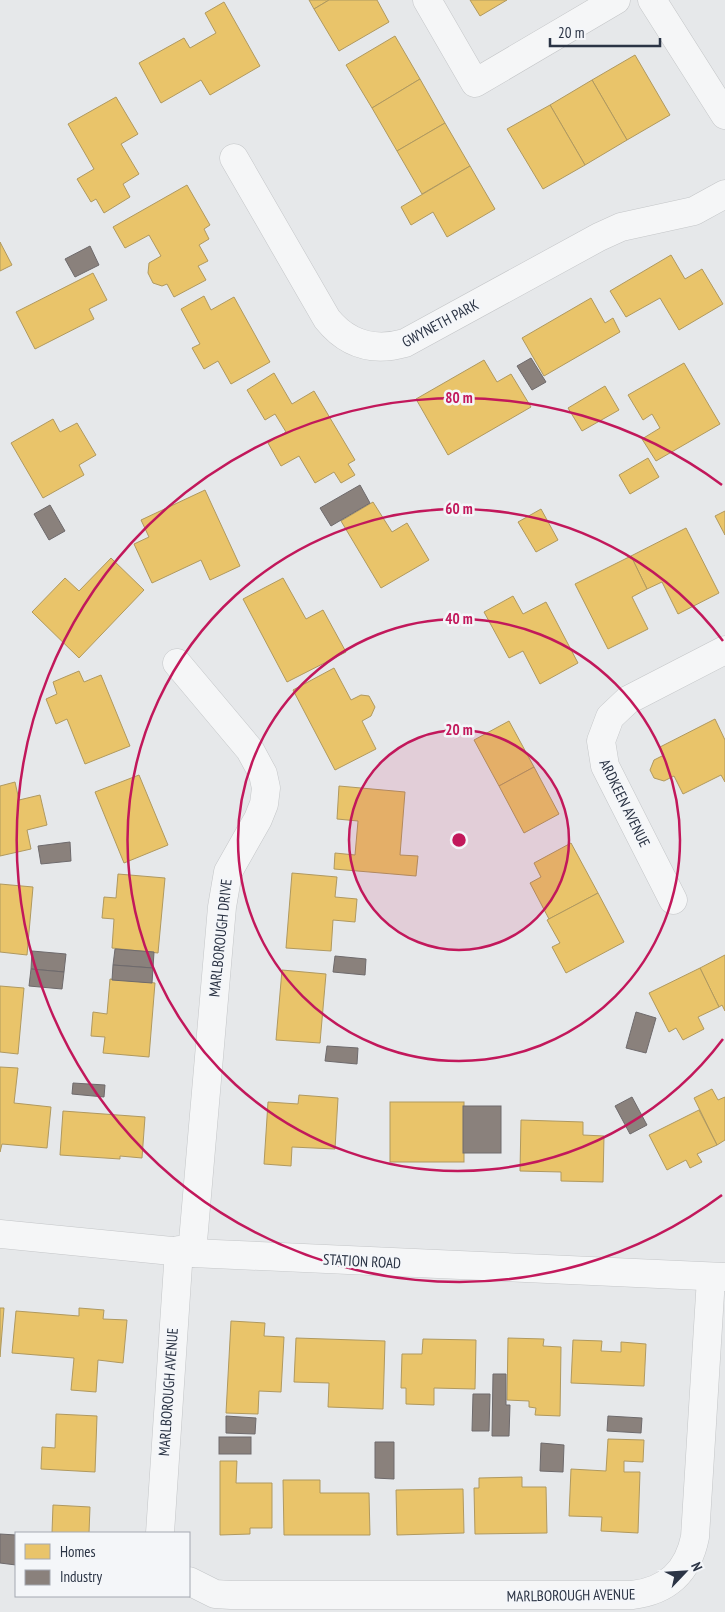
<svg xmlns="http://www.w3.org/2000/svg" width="725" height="1612" font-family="'PT Sans Narrow',sans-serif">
<rect width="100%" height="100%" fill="#e6e8ea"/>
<g fill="#e9c46a" stroke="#b0995f">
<path d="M 309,0 L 329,0 L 314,9 Z"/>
<path d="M 329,0 L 377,0 L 389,22 L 339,51 L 314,9 Z"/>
<path d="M 470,0 L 507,0 L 480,16 Z"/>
<path d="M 224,2 L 260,66 L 210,95 L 201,80 L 161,103 L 139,63 L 184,38 L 190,48 L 216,33 L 205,13 Z"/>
<path d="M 395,36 L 420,79 L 372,108 L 346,65 Z"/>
<path d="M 635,55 L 670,115 L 627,140 L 592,80 Z"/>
<path d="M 420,79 L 445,123 L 397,151 L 372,108 Z"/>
<path d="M 592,80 L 627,140 L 585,165 L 550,105 Z"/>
<path d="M 116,97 L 138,134 L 121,144 L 139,174 L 123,184 L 130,197 L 104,213 L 96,199 L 91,202 L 77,179 L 94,169 L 68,124 Z"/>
<path d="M 550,105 L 585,165 L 543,189 L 507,129 Z"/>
<path d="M 445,123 L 470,166 L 422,194 L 397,151 Z"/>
<path d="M 470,166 L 495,209 L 447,237 L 433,212 L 411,225 L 401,207 Z"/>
<path d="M 187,185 L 210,225 L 204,229 L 209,239 L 199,245 L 208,261 L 198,266 L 206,280 L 174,297 L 167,284 L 162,286 L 153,283 L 148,273 L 149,263 L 161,256 L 149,235 L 125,248 L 113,227 Z"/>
<path d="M 0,242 L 12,265 L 0,271 Z"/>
<path d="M 671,255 L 685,279 L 702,269 L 723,304 L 679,330 L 660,298 L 626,317 L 610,291 Z"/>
<path d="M 93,273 L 107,300 L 89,309 L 94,319 L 35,349 L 16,312 Z"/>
<path d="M 204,296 L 211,310 L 234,297 L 270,362 L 231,384 L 218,361 L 204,369 L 192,348 L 200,344 L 181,309 Z"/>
<path d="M 591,298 L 605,323 L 613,318 L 620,332 L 544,376 L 522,338 Z"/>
<path d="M 484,360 L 497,382 L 511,374 L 531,407 L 448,455 L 416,399 Z"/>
<path d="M 684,363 L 720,424 L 656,461 L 642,439 L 660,428 L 652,414 L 643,420 L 628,395 Z"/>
<path d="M 274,373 L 292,404 L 314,391 L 355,460 L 348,464 L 355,475 L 341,483 L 334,472 L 315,483 L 299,456 L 281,466 L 268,443 L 286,432 L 275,414 L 265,420 L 247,390 Z"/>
<path d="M 605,386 L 619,410 L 582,431 L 568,408 Z"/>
<path d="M 53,419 L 60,432 L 77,423 L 96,455 L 79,465 L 84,475 L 43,498 L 11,443 Z"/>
<path d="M 648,458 L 659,477 L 630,494 L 619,475 Z"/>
<path d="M 205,490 L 240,566 L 210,580 L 201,560 L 152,583 L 134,544 L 149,537 L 141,520 Z"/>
<path d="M 373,502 L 392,532 L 407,523 L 429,560 L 381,588 L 341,521 Z"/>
<path d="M 541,509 L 558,540 L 536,552 L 518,522 Z"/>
<path d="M 725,511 L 725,535 L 715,516 Z"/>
<path d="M 686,528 L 719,593 L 678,614 L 662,582 L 647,589 L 631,556 Z"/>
<path d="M 631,556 L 647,589 L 632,597 L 648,629 L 608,649 L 575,584 Z"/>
<path d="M 111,558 L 144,590 L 79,658 L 32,612 L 65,578 L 79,591 Z"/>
<path d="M 283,578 L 306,619 L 323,610 L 346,652 L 287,682 L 243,599 Z"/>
<path d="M 513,596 L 523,614 L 546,602 L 578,663 L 540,684 L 523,651 L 509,658 L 484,612 Z"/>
<path d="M 334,668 L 351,700 L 361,695 L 369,696 L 375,707 L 371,716 L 362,721 L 376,749 L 335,770 L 293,690 Z"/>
<path d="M 79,671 L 84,682 L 101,675 L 130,746 L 85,764 L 67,719 L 56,724 L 46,699 L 57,694 L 53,682 Z"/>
<path d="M 715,719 L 725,740 L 725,782 L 721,775 L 683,794 L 674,776 L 664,781 L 654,778 L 650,770 L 654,760 L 664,755 L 660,747 Z"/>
<path d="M 509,721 L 534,767 L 499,786 L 474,740 Z"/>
<path d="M 534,767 L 559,814 L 524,833 L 499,786 Z"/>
<path d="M 139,775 L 168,845 L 124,863 L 95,792 Z"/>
<path d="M 15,782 L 19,800 L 40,795 L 47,825 L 27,830 L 31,849 L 0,856 L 0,786 Z"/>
<path d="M 339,786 L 405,792 L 400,855 L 418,856 L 416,876 L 334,869 L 335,853 L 355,855 L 358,821 L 337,819 Z"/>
<path d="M 571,843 L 598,893 L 549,919 L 530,883 L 541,877 L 534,863 Z"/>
<path d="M 292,873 L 337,877 L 335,897 L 357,899 L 355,922 L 333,920 L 331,951 L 286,948 Z"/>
<path d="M 118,874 L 165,878 L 158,953 L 112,948 L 114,919 L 102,918 L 104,897 L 116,898 Z"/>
<path d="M 0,884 L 33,887 L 27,955 L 0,952 Z"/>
<path d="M 598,893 L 624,942 L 566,973 L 552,947 L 560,943 L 547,920 Z"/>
<path d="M 725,955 L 725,1011 L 722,1005 L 719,1007 L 700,968 Z"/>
<path d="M 700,968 L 719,1007 L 698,1017 L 704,1029 L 683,1040 L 676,1028 L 669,1032 L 649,993 Z"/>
<path d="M 282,970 L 326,974 L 320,1043 L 276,1040 Z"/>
<path d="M 110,979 L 155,983 L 149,1057 L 103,1053 L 105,1037 L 91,1036 L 93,1012 L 107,1014 Z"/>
<path d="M 0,986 L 24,988 L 18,1054 L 0,1052 Z"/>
<path d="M 0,1067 L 18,1068 L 14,1103 L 51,1107 L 47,1148 L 2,1144 L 0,1152 Z"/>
<path d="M 712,1089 L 718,1100 L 725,1097 L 725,1140 L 717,1145 L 694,1098 Z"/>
<path d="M 299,1095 L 338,1098 L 335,1149 L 292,1147 L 291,1166 L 264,1164 L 268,1102 L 298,1104 Z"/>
<rect x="390" y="1102" width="74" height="60"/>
<path d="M 699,1110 L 717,1145 L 697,1154 L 702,1162 L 690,1168 L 686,1160 L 667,1170 L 649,1135 Z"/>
<path d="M 63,1111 L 145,1117 L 142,1158 L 120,1156 L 120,1159 L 60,1155 Z"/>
<path d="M 521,1120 L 583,1122 L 583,1135 L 604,1136 L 603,1182 L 561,1181 L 561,1172 L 520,1171 Z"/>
<path d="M 0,1308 L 4,1308 L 0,1357 Z"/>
<path d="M 79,1308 L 104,1310 L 103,1319 L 127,1320 L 123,1363 L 98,1360 L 96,1392 L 71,1390 L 74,1358 L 12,1353 L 16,1311 L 79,1316 Z"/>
<path d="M 231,1321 L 265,1323 L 264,1336 L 284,1337 L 281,1392 L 259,1391 L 258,1414 L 226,1413 Z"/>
<path d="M 296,1338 L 385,1341 L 383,1409 L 328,1407 L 329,1383 L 294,1382 Z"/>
<path d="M 508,1338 L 544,1339 L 543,1346 L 561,1347 L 560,1416 L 535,1415 L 536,1408 L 529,1407 L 529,1401 L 507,1400 Z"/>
<path d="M 423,1339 L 476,1340 L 475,1389 L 434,1388 L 434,1405 L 406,1404 L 406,1388 L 401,1388 L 402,1354 L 422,1354 Z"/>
<path d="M 573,1340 L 602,1341 L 601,1351 L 621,1352 L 621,1342 L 646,1344 L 644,1386 L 571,1383 Z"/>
<path d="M 56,1414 L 97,1416 L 95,1472 L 41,1469 L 42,1447 L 55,1448 Z"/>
<path d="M 608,1439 L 644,1440 L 643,1462 L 624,1461 L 624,1472 L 640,1472 L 638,1533 L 601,1531 L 602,1517 L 569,1516 L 571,1469 L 606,1471 Z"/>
<path d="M 220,1461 L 237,1461 L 236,1483 L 272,1483 L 272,1528 L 250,1528 L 250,1534 L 220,1535 Z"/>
<path d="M 522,1477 L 522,1487 L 546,1487 L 547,1533 L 475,1534 L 474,1488 L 479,1488 L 479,1478 Z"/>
<path d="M 283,1480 L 320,1480 L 320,1493 L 369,1493 L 370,1535 L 284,1535 Z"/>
<path d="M 463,1489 L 464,1533 L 397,1535 L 396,1490 Z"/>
<path d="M 53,1505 L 90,1507 L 89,1533 L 52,1533 Z"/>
</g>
<g fill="#8a817c" stroke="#6e6a6c">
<path d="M 90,246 L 99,265 L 75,277 L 65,259 Z"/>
<path d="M 531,358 L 546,382 L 532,390 L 517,366 Z"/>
<path d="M 360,485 L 370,503 L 331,526 L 320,508 Z"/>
<path d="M 50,505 L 65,531 L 49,540 L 34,514 Z"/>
<path d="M 70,842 L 71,861 L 41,864 L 38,846 Z"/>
<path d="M 115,949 L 154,952 L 153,968 L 113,965 Z"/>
<path d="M 32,951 L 66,954 L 64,972 L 31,969 Z"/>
<path d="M 335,956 L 366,959 L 365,975 L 333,972 Z"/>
<path d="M 113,965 L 153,968 L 152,983 L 112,980 Z"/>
<path d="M 31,969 L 64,972 L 62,989 L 29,986 Z"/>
<path d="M 636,1012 L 656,1018 L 646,1053 L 626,1048 Z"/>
<path d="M 327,1046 L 358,1048 L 357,1064 L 325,1061 Z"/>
<path d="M 73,1083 L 105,1085 L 104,1097 L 72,1094 Z"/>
<path d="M 632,1097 L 647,1125 L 630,1134 L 615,1106 Z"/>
<rect x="463" y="1106" width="38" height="47"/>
<path d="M 493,1374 L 506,1374 L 506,1405 L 510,1405 L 509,1436 L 492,1436 Z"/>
<path d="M 473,1394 L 490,1394 L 489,1431 L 472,1431 Z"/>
<path d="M 226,1416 L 256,1418 L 255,1434 L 226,1433 Z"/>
<path d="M 608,1416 L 642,1418 L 641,1433 L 607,1431 Z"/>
<rect x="219" y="1437" width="32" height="17"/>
<path d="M 375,1442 L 394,1442 L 394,1479 L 375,1478 Z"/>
<path d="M 541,1443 L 564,1445 L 563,1472 L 540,1471 Z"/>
<path d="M 0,1534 L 16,1535 L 16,1565 L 0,1563 Z"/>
</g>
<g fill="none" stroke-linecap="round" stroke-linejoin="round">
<defs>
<g id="minor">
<path d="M 427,0 L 475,83 L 616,0"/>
<path d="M 652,0 L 725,115"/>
<path d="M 234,158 L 327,319 C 347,344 373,352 405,343 L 599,237 L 621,227 L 694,211 L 725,194"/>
<path d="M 177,663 L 250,750 L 263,774 L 266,788 L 264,804 L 258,819 L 228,872 L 222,907 L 192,1253"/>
<path d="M 673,900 L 605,766 L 601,741 L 610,717 L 628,700 L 725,650"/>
<path d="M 0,1234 L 192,1253 L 725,1277"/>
<path d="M 160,1533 L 179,1250"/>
<path d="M 189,1581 L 215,1594 L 231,1595 L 632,1595 C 667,1591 688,1572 695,1537 L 711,1278"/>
</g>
</defs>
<use href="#minor" stroke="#c4c6c8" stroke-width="29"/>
<use href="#minor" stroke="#f5f6f7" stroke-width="28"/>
</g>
<circle cx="459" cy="840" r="110" fill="#c2185b" fill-opacity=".12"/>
<g fill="none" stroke="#c2185b" stroke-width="2.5">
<circle cx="459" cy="840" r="110"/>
<circle cx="459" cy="840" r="221"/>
<path d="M723 1039A331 331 0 1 1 723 641"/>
<path d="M722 1195A442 442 0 1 1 722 485"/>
</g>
<g text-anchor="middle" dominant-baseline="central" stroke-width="5" stroke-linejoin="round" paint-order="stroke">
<g font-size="15" fill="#2b3445" stroke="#f4f6f9">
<text transform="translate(440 323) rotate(-28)">GWYNETH PARK</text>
<text transform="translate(625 803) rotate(64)">ARDKEEN AVENUE</text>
<text transform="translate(220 938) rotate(-84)">MARLBOROUGH DRIVE</text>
<text transform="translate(362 1261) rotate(3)">STATION ROAD</text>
<text transform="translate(168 1392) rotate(-86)">MARLBOROUGH AVENUE</text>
<text transform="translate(571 1595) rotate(-1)">MARLBOROUGH AVENUE</text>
</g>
</g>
<circle cx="459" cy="840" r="8" fill="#c2185b" stroke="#f4f6f9" stroke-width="2.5"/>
<g font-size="15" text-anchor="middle" font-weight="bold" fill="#c2185b" stroke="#f4f6f9" stroke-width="5" stroke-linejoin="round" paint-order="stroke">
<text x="459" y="403">80 m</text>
<text x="459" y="514">60 m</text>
<text x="459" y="624">40 m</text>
<text x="459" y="735">20 m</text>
</g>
<rect x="15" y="1532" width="175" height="65" fill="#f4f6f9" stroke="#a4a8b1"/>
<rect x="25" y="1544" width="25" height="15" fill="#e9c46a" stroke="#a4a8b1"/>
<text x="60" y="1557" font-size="15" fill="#2b3445">Homes</text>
<rect x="25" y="1570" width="25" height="15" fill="#8a817c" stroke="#a4a8b1"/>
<text x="60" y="1582" font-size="15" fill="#2b3445">Industry</text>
<g transform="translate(685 1572) rotate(65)" stroke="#f4f6f9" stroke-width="4" paint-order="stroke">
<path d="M0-4L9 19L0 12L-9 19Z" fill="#2b3445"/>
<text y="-8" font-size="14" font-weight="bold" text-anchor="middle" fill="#2b3445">N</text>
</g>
<path d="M550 38v8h110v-8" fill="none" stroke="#2b3445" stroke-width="2.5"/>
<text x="558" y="38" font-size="15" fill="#2b3445" stroke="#f4f6f9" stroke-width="4" paint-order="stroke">20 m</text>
</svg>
